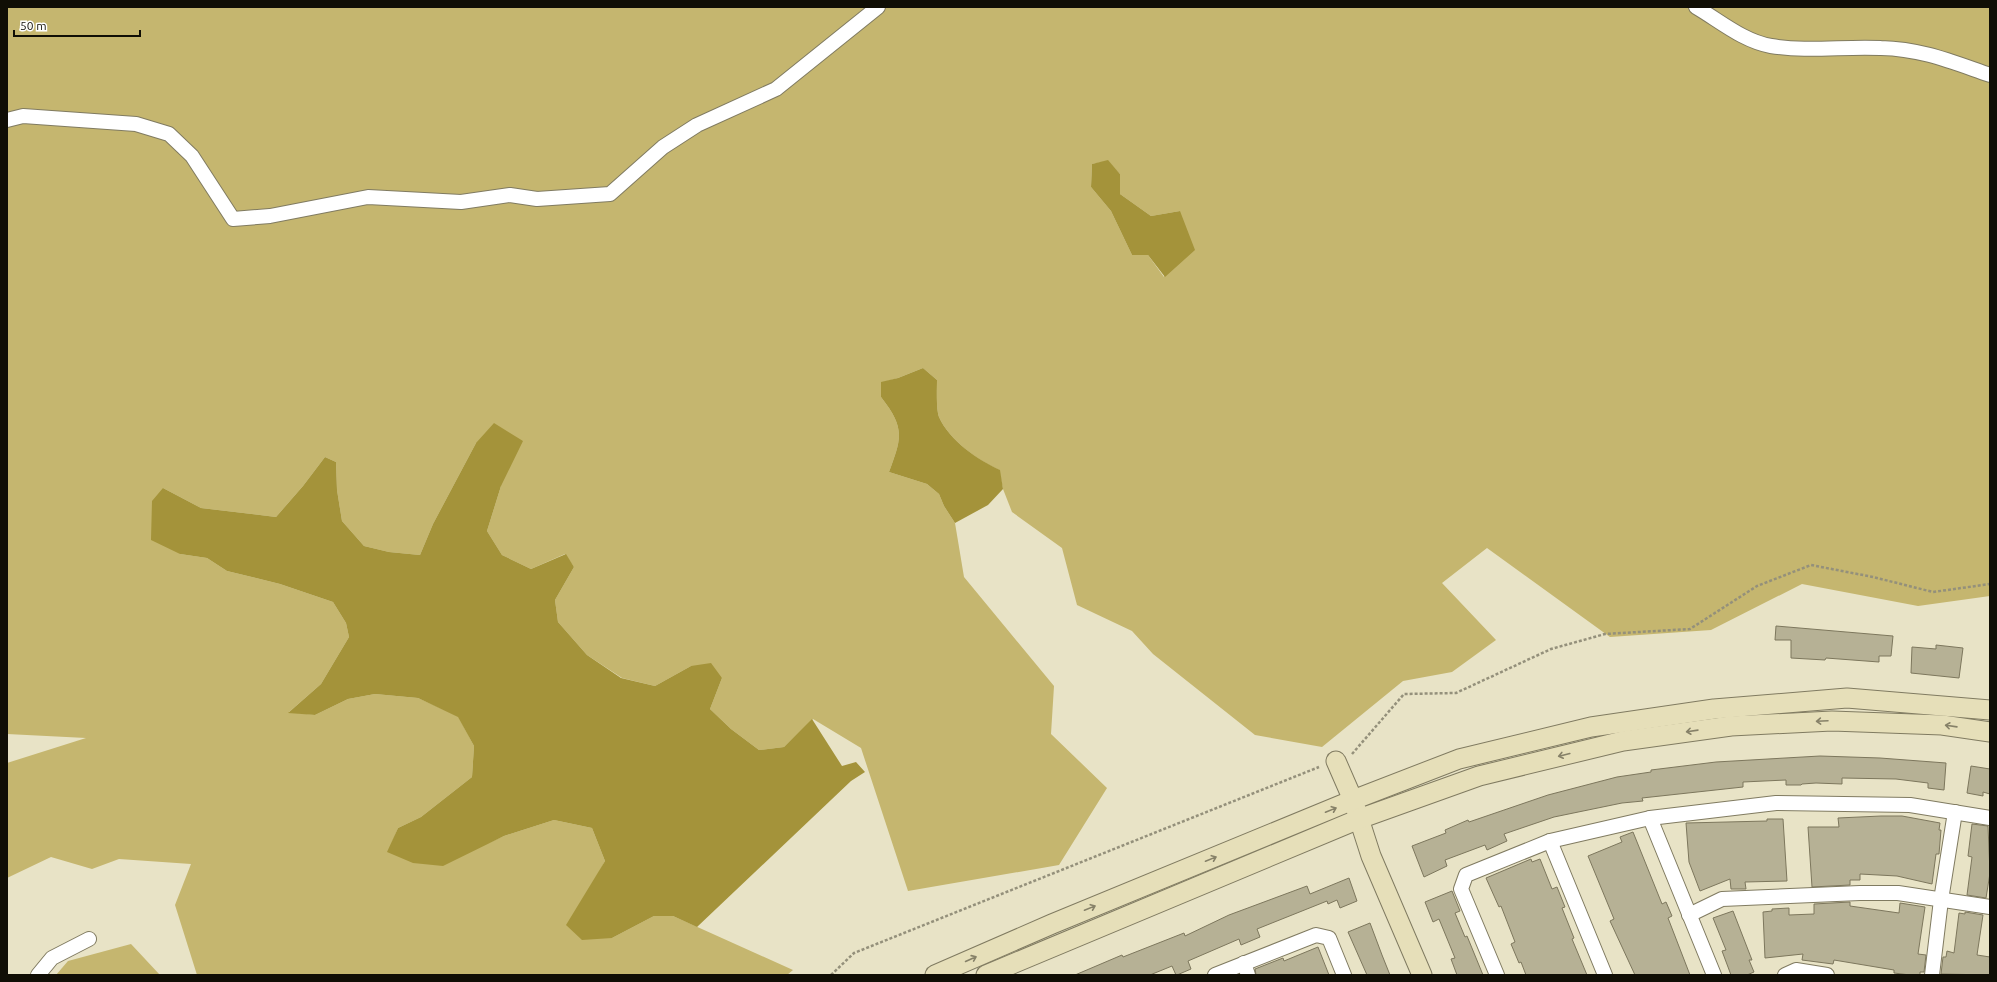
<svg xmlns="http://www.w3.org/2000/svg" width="1997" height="982" font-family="Ubuntu,sans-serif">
<rect width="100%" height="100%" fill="#e8e3c6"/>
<g fill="#c5b66f" fill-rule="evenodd">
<path d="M 7,7 L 1990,7 L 1990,596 L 1918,606 L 1802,584 L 1711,630 L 1610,637 L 1487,548 L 1442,583 L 1496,640 L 1452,672 L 1403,681 L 1322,747 L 1255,735 L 1153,654 L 1132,631 L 1077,605 L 1062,548 L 1012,512 L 1003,489 L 999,470 C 978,460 949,440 939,417 C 936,409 937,389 937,380 L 923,368 L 898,378 L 881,383 L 881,397 C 905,428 902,437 889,472 L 927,484 L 939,494 L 944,506 L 955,523 L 964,577 L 1054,686 L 1051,734 L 1107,788 L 1059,865 L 908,891 L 861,748 L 813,719 L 784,747 L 759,750 L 731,729 L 710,709 L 722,678 L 691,666 L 655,686 L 622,678 L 587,655 L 558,622 L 555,600 L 574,567 L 565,554 L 531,569 L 502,555 L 487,531 L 501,486 L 476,443 L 433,524 L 420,555 L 389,552 L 364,546 L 342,521 L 337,490 L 336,462 L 325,457 L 303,486 L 276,517 L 201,508 L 163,488 L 180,554 L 207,558 L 227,571 L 280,584 L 333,602 L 346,623 L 349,637 L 321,684 L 289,712 L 315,715 L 348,699 L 375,694 L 418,698 L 458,716 L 474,746 L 472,777 L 421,817 L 398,828 L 388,852 L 477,848 L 504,836 L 554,820 L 592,828 L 605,861 L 592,885 L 612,938 L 654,916 L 673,916 L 793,970 L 787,975 L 197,975 L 175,905 L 191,864 L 119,859 L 92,869 L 51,857 L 7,878 L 7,763 L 86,738 L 7,734 ZM 1108,161 L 1120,174 L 1120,194 L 1151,216 L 1180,211 L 1164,277 L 1148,255 L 1132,255 L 1111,211 L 1091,187 L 1092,164 Z"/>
<path d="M 131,944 L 160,975 L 56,975 L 68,961 Z"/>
</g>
<g fill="#a4933a">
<path d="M 1108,160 L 1120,174 L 1120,194 L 1151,216 L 1180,211 L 1195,250 L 1165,277 L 1148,255 L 1132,255 L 1111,211 L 1091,187 L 1092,164 Z"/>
<path d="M 923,368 L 937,380 C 937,389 936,409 939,417 C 949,440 978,460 1000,470 L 1003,489 L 988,505 L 955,523 L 944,506 L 939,494 L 927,484 L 889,472 C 902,437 905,428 881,397 L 881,382 L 898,378 Z"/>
<path d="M 494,423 L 523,441 L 501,486 L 487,531 L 502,555 L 531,569 L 566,554 L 574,567 L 555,600 L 558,622 L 587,655 L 621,678 L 655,686 L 691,666 L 711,663 L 722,678 L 710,709 L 731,729 L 759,750 L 784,747 L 812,719 L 842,766 L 856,762 L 865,772 L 851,781 L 697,927 L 673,916 L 654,916 L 612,938 L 582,940 L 566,925 L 605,861 L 592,828 L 554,820 L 504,836 L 443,866 L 413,863 L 387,852 L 398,828 L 421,817 L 472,777 L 474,746 L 458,717 L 418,698 L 375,694 L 348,699 L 315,715 L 288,713 L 321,684 L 349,637 L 346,623 L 333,602 L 280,584 L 227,571 L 207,558 L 180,554 L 151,540 L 152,501 L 163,488 L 201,508 L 276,517 L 303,486 L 325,457 L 336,462 L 337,490 L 342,521 L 364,546 L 389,552 L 420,555 L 433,524 L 476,443 Z"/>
</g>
<g fill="#b6b195" stroke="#7d775d">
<path d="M 1776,626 L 1893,636 L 1891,656 L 1879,656 L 1879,662 L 1826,658 L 1825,660 L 1791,658 L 1791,640 L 1775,640 Z"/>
<path d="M 1936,645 L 1963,648 L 1959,678 L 1911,673 L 1912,647 L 1936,649 Z"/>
<path d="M 1820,756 L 1880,758 L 1946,763 L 1944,790 L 1928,788 L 1928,783 L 1896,779 L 1842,778 L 1842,784 L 1816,783 L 1802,784 L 1801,785 L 1786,785 L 1786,780 L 1743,782 L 1743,787 L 1642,798 L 1643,801 L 1622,803 L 1554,817 L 1504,834 L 1507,841 L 1487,850 L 1485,845 L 1445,860 L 1447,866 L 1424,877 L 1412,846 L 1446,833 L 1445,830 L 1468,820 L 1469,822 L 1548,795 L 1617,777 L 1651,772 L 1651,770 L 1716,762 Z"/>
<path d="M 1971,766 L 1990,769 L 1990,794 L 1983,792 L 1983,796 L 1967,793 Z"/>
<path d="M 1881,816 L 1902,816 L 1940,823 L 1939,830 L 1941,830 L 1939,854 L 1936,854 L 1932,884 L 1897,876 L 1860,874 L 1860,880 L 1850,880 L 1850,885 L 1812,887 L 1808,827 L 1839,827 L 1838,818 Z"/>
<path d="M 1767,819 L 1783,819 L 1787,881 L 1745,882 L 1746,889 L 1731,889 L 1730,879 L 1700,891 L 1689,862 L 1686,823 L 1767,821 Z"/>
<path d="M 1972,824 L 1988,826 L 1990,873 L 1986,898 L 1967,895 L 1972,857 L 1968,856 Z"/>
<path d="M 1633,832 L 1662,904 L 1666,902 L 1672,916 L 1668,918 L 1690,975 L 1635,975 L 1610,921 L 1614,919 L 1588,856 L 1622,842 L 1620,837 Z"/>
<path d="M 1531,859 L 1532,862 L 1540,859 L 1552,889 L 1557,887 L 1565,907 L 1562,908 L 1574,938 L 1572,939 L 1587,975 L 1526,975 L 1521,962 L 1519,963 L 1511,944 L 1515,942 L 1501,906 L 1499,907 L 1486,878 Z"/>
<path d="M 1349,878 L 1357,901 L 1340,908 L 1337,900 L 1328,904 L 1327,901 L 1257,929 L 1260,937 L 1241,945 L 1239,939 L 1188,961 L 1191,969 L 1177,975 L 1176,975 L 1172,966 L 1150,975 L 1075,975 L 1122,955 L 1123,957 L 1184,933 L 1185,936 L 1229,915 L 1307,886 L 1310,894 Z"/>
<path d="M 1452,891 L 1460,911 L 1455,913 L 1465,937 L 1467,936 L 1483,975 L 1457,975 L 1451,959 L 1455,958 L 1439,919 L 1433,922 L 1425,902 Z"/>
<path d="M 1850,902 L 1850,906 L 1899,913 L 1900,903 L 1925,907 L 1918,954 L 1926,955 L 1924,972 L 1920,972 L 1920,975 L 1910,975 L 1894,973 L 1894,970 L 1834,960 L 1833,964 L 1802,960 L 1803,954 L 1765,958 L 1763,912 L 1772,911 L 1772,909 L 1789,908 L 1789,915 L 1814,914 L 1814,904 Z"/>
<path d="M 1733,911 L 1752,960 L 1749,960 L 1754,972 L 1747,975 L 1731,975 L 1722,951 L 1726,950 L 1713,918 Z"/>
<path d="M 1965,912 L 1983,915 L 1977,955 L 1990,957 L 1990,975 L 1941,974 L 1943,957 L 1946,957 L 1947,951 L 1954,953 L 1959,913 L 1965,914 Z"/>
<path d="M 1370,923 L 1382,955 L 1390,975 L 1367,975 L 1348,932 Z"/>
<path d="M 1318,947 L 1329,975 L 1256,975 L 1255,969 L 1283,958 L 1284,961 Z"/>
</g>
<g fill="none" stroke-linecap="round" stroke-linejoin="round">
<defs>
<g id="street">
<path d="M 1696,7 C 1720,21 1743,41 1771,46 C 1808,52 1845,46 1881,48 C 1922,49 1952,62 1990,75"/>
<path d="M 7,120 L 23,116 L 136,124 L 169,134 L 192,156 L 233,219 L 270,216 L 368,197 L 461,202 L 510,195 L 537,199 L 610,194 L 663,147 L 697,125 L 776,89 L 878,7"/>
<path d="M 1650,818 L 1714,975"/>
<path d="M 1550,841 L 1605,975"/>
<path d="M 1689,915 L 1722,899 L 1860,893 L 1898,893 L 1990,907"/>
<path d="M 1244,963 L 1248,975"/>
<path d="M 38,975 L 52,958 L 89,939"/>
<path d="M 1215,975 L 1316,935 L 1329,938 L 1344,975"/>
<path d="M 1497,975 L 1461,889 L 1466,875 L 1550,841 L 1650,818 L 1776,803 L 1910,805 L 1990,818"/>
<path d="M 1785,975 L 1796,970 L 1827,975"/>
<path d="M 1932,975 L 1941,900 L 1955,812"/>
</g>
<g id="secondary">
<path d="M 1336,761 L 1353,800 L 1371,856 L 1422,975"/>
<path d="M 935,975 L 1052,924 L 1353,800 L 1459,759 L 1591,727 L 1714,709 L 1847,698 L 1990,710"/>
<path d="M 986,975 L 1359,819 L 1479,776 L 1623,741 L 1731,726 L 1832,721 L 1942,725 L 1990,732"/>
</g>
</defs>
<use href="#street" stroke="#807b61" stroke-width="16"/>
<use href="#secondary" stroke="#807b61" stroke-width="21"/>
<g stroke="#94907b" stroke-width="2.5" stroke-dasharray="3 2" stroke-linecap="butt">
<path d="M 1352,754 L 1404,694 L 1456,693 L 1551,649 L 1605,634 L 1690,629 L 1757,586 L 1811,565 L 1873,577 L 1933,592 L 1990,584"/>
<path d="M 831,975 L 854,953 L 1319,767"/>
</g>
<use href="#street" stroke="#fff" stroke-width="14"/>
<use href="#secondary" stroke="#e6dfb9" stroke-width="19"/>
</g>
<defs><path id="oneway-shaft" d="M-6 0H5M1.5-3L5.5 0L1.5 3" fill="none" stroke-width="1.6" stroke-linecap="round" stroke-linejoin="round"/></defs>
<g stroke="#868168">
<use href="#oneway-shaft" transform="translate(1822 721) rotate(177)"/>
<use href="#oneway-shaft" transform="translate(1951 726) rotate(-172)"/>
<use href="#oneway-shaft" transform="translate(1692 731) rotate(172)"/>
<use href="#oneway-shaft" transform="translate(1564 755) rotate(166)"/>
<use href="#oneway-shaft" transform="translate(1331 810) rotate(-22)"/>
<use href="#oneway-shaft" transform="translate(1211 859) rotate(-22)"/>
<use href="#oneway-shaft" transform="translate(1090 908) rotate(-22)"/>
<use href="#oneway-shaft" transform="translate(971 959) rotate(-24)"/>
</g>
<rect width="1997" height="982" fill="none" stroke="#100e05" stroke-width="16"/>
<path d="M14 30v6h126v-6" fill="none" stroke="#100e05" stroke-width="2"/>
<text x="20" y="30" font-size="12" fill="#100e05" stroke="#ffffff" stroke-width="3" paint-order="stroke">50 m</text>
</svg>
